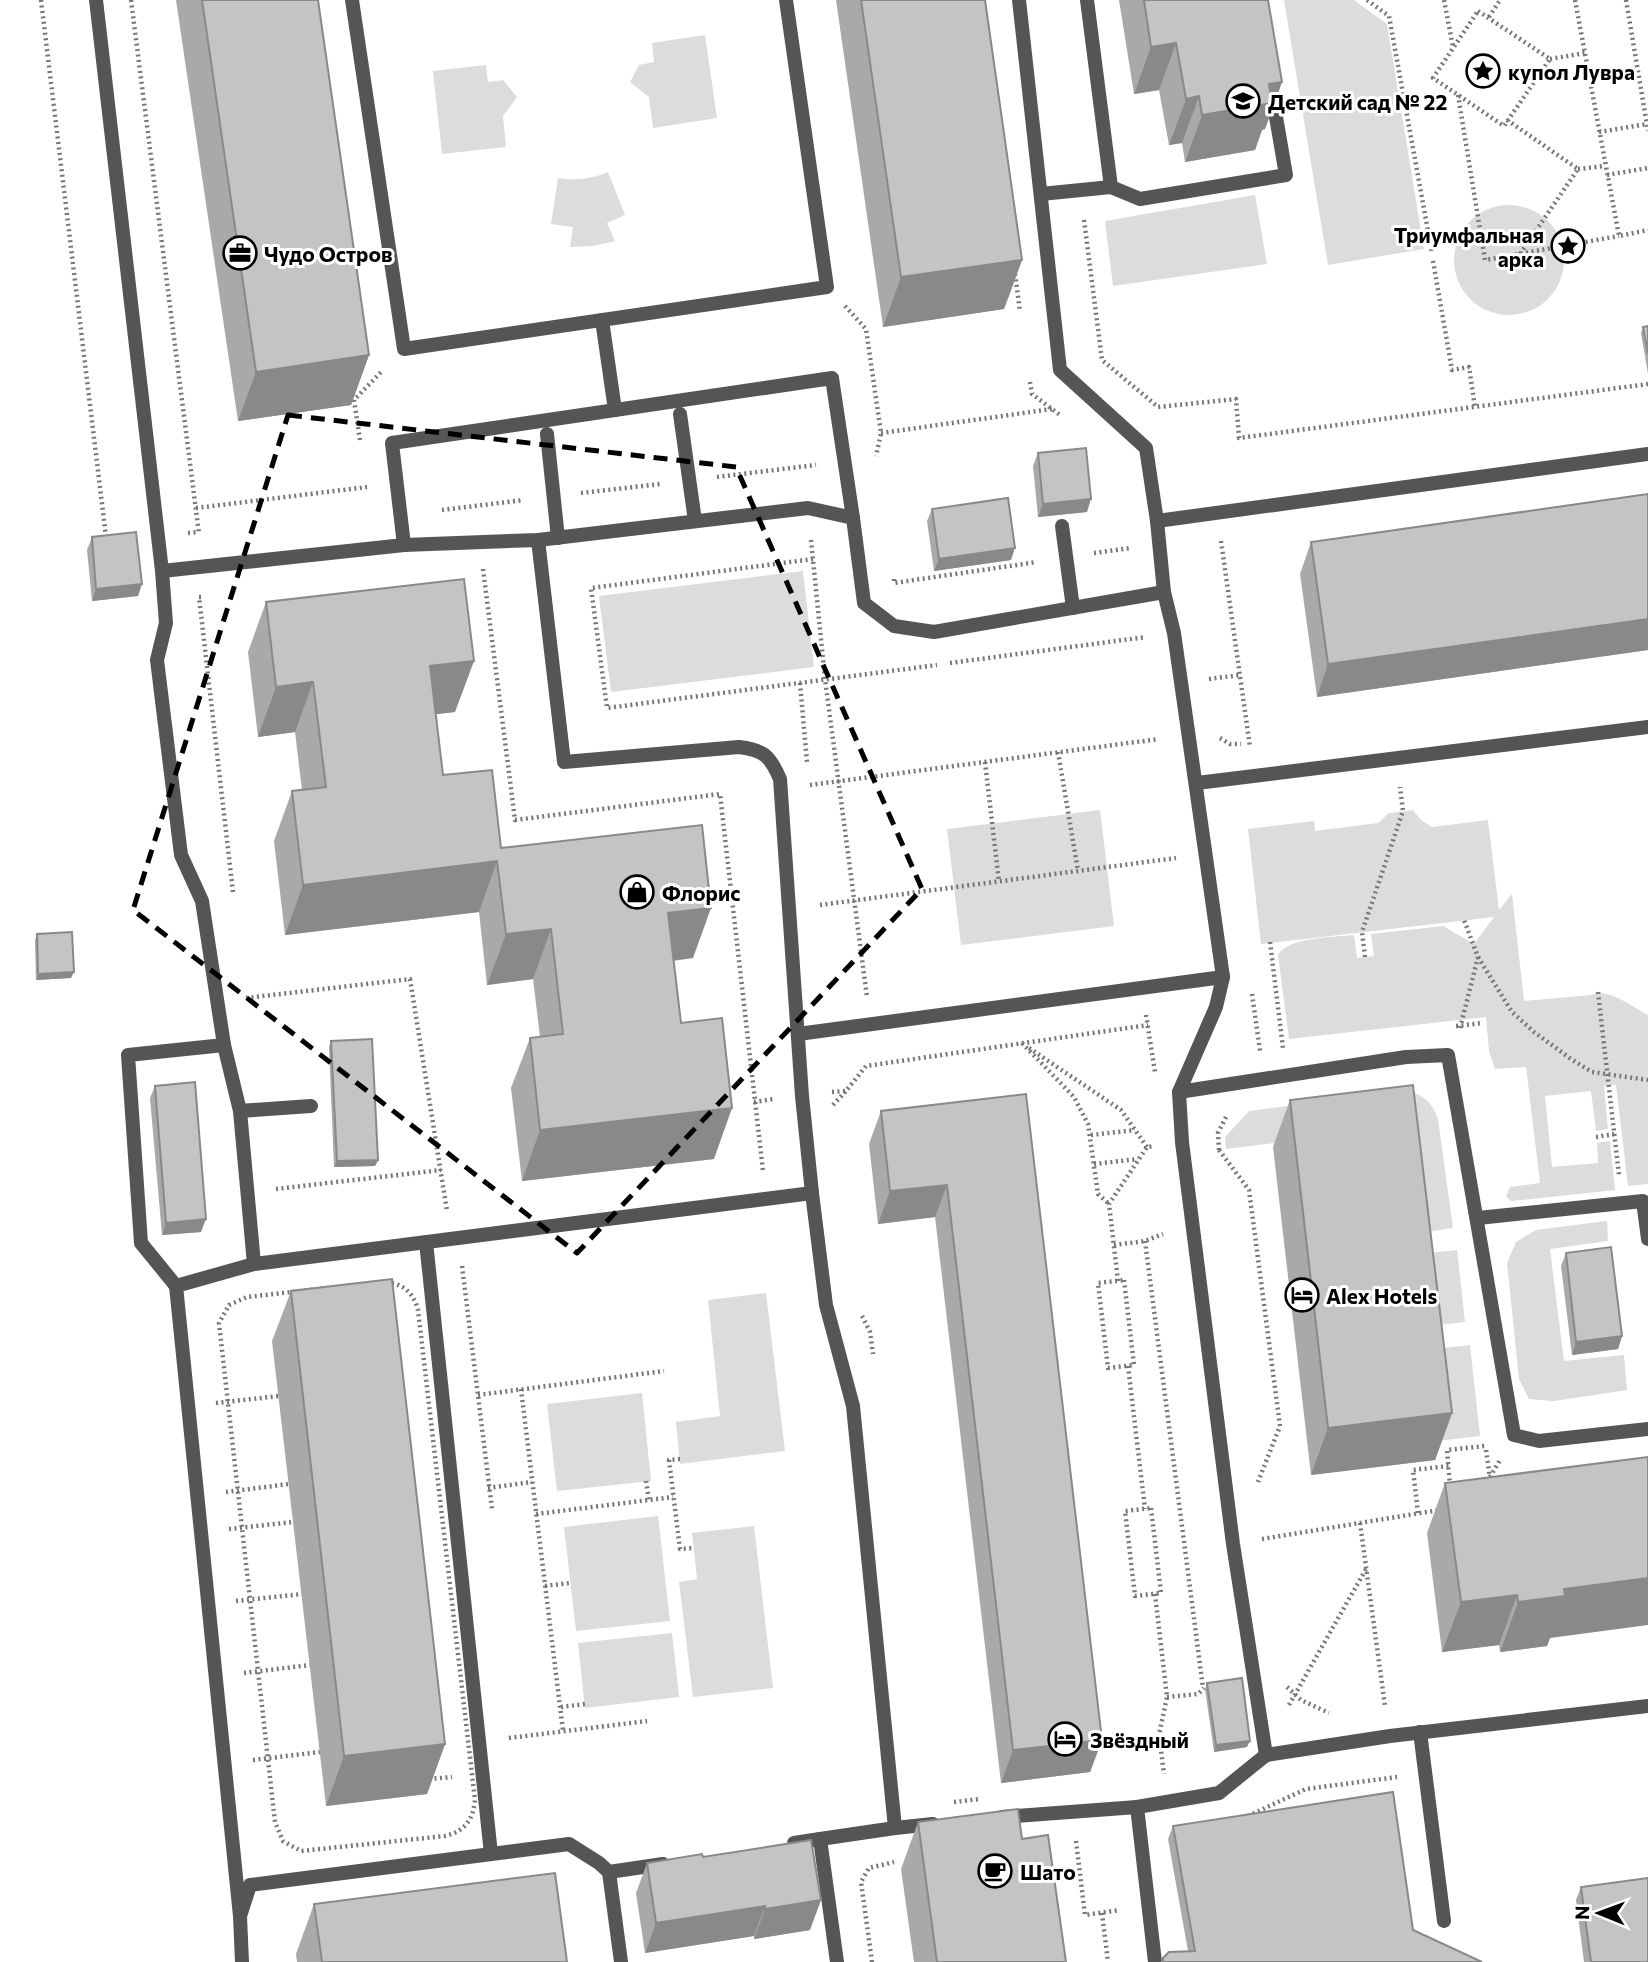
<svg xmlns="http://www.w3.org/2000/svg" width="1648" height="1962" font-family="Commissioner,sans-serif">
<rect width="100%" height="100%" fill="#fff"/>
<g fill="#dcdcdc">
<path d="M 1284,0 L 1354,0 L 1387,24 L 1424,249 L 1328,265 Z"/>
<path d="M 705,35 L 717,118 L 653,128 L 649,97 L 630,82 L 639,65 L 654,62 L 652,43 Z"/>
<path d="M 486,65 L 488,82 L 503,80 L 517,97 L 503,116 L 506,147 L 442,154 L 433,71 Z"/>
<path d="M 608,172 L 625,215 L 607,223 L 615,241 L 593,246 L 570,247 L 573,227 L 551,224 L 558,178 C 577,181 591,179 608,172 Z"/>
<path d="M 1255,195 L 1267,264 L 1113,286 L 1105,221 Z"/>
<circle cx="1509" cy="260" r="55"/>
<path d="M 803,571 L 814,667 L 611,692 L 599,596 Z"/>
<path d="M 1100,810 L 1114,926 L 961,945 L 947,829 Z"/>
<path d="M 1413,810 L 1421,820 L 1432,827 L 1488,820 L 1499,910 L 1512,894 L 1524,1001 L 1591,995 C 1609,987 1632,1007 1648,1015 L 1648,1184 L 1628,1186 L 1616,1085 L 1604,1086 L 1608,1129 L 1596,1131 L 1591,1091 L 1545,1096 L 1552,1167 L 1598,1163 L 1597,1143 L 1610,1141 L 1615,1190 L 1511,1201 L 1506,1196 L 1510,1187 L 1540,1183 L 1526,1067 L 1495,1069 L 1489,1051 L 1486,1017 L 1289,1039 L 1278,955 C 1288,937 1334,937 1354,935 L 1357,958 L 1374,956 L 1371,934 L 1443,926 L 1474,944 L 1494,917 L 1261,944 L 1248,829 L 1314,821 L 1315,831 L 1378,823 L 1389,813 Z"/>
<path d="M 1407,1091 C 1425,1095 1432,1103 1438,1119 L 1453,1228 L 1413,1234 L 1274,1143 L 1226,1149 L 1225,1137 L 1249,1111 Z"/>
<path d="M 1607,1221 L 1608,1241 L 1550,1249 L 1564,1361 L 1624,1355 L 1627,1390 L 1554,1401 L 1529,1399 L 1519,1379 L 1507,1263 L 1516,1242 L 1536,1230 Z"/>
<path d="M 1457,1250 L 1465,1322 L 1422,1327 L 1413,1255 Z"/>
<path d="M 766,1293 L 785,1451 L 680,1464 L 676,1422 L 720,1416 L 708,1300 Z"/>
<path d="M 1470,1345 L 1480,1436 L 1437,1441 L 1426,1350 Z"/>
<path d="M 642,1393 L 651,1481 L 557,1491 L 547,1404 Z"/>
<path d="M 658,1516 L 670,1621 L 576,1631 L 564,1527 Z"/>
<path d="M 754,1526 L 773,1688 L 693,1697 L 679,1582 L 697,1579 L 692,1533 Z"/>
<path d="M 672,1633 L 679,1697 L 585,1708 L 578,1643 Z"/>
</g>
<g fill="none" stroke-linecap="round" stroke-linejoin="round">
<g stroke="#777" stroke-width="4.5" stroke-dasharray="2 3.5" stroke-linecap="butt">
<path d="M 41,0 L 106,537 L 110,537"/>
<path d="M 131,0 L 199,534"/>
<path d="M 1367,0 L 1389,16 L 1432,253"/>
<path d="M 1444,0 L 1453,47"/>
<path d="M 1575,0 L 1619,236 L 1648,230"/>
<path d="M 1626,0 L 1648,131"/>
<path d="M 1478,11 L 1550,59 L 1504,126 L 1433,78 Z"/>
<path d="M 1489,17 L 1500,0"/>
<path d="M 1550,59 L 1585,53"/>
<path d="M 1458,95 L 1485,260 L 1619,236"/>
<path d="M 1507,120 L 1578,169 L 1520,254"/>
<path d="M 1599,132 L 1647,124"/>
<path d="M 1578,169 L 1605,166"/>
<path d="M 1607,175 L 1648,168"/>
<path d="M 1084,220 L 1102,360 L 1158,407 L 1236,399 L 1239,438 L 1648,384"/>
<path d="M 1433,261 L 1452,370 L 1469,367 L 1475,407"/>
<path d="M 1015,274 L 1020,311"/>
<path d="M 845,306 L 866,329 L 881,433 L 876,456"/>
<path d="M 1030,382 L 1032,394 L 1060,415"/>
<path d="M 881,433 L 1052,409"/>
<path d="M 360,440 L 354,400 L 383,370"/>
<path d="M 717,477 L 816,465"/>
<path d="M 581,493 L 660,484"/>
<path d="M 196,508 L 367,487"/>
<path d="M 442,510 L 524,500"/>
<path d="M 188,533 L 199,532"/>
<path d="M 811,540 L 825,679 L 867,997"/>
<path d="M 1221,541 L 1250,747"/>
<path d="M 1094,553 L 1131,548"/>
<path d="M 813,559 L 591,588 L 607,708 L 937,665"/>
<path d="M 483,569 L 515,820 L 720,794 L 763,1171"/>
<path d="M 894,579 L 894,583 L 1037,562"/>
<path d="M 201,597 L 199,597 L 233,892"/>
<path d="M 950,663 L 1146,637"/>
<path d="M 1209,679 L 1240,675"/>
<path d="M 800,683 L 807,762"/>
<path d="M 1220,738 L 1230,744 L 1241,744"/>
<path d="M 1058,752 L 1078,871"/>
<path d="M 985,762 L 999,882"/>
<path d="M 810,785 L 1159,739"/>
<path d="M 820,905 L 1176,858"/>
<path d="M 1270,942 L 1283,1048"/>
<path d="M 1365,957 L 1362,932 L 1403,811 L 1400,787"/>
<path d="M 1478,957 L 1512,1012 L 1534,1032 L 1571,1059 L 1592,1072 L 1648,1080"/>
<path d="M 1598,992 L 1619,1175"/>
<path d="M 1252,994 L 1260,1051"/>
<path d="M 246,998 L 410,979 L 447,1211"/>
<path d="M 1146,1015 L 1155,1072"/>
<path d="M 1456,1026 L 1483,1023"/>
<path d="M 1460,1028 L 1478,957 L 1464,920"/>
<path d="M 1022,1043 L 1074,1097 L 1088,1124 L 1098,1194 L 1109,1204"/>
<path d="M 1029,1048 L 1121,1110 L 1147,1147"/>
<path d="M 832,1092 L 846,1091 L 866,1066 L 1148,1025"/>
<path d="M 754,1102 L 774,1099"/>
<path d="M 833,1105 L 846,1091"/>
<path d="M 1091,1135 L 1135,1130"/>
<path d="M 1596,1137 L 1615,1134"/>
<path d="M 1219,1150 L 1218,1133 L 1227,1115"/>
<path d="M 1219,1150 L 1249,1190 L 1280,1426 L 1258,1482"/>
<path d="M 1094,1164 L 1138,1159"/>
<path d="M 276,1189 L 441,1170"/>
<path d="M 1145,1241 L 1203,1688"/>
<path d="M 1114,1245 L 1145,1241 L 1163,1234"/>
<path d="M 462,1266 L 492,1509"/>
<path d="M 1124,1280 L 1134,1365 L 1108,1368 L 1098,1283 Z"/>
<path d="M 1118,1281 L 1109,1204 L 1147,1147 L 1154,1146"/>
<path d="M 381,1282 C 401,1282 413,1291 418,1310 L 475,1800 C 473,1820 465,1831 445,1836 L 301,1851 L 283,1841 L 275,1822 L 219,1323 L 229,1305 L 247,1297 Z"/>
<path d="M 862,1316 L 870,1332 L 873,1354"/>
<path d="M 1128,1366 L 1145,1509"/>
<path d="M 521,1389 L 563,1731"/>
<path d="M 478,1395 L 664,1371"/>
<path d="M 216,1403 L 279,1396"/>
<path d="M 1486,1450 L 1490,1478 L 1494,1477"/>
<path d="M 680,1459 L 669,1460 L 680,1549 L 694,1548"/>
<path d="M 1490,1477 L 1500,1460"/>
<path d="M 646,1481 L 649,1500"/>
<path d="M 1450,1486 L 1447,1450 L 1485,1446"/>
<path d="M 488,1488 L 532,1482"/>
<path d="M 226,1492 L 289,1484"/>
<path d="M 1151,1508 L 1161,1593 L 1135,1596 L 1125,1511 Z"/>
<path d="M 1418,1513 L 1413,1470 L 1449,1466"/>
<path d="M 536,1514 L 673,1497"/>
<path d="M 1360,1523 L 1385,1706"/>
<path d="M 229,1529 L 293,1522"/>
<path d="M 1262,1539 L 1439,1510"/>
<path d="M 545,1586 L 570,1583"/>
<path d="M 1155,1594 L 1167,1697 L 1159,1735 L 1164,1774"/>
<path d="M 236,1601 L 302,1594"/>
<path d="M 244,1673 L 310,1665"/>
<path d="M 1287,1687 L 1301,1700 L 1329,1713"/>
<path d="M 1167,1697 L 1198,1694 L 1204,1688"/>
<path d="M 1289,1705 L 1366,1569"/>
<path d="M 561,1707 L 585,1704"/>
<path d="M 509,1738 L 647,1721"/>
<path d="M 253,1760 L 320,1752"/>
<path d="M 429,1779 L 452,1777"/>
<path d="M 954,1802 L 980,1799"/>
<path d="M 1248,1816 L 1306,1789 L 1397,1777"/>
<path d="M 1076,1841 L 1085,1915 L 1120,1910"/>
<path d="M 1102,1913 L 1108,1962"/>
<path d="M 872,1962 L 861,1882 L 869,1868 L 894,1862"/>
</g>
<g stroke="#555" stroke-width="14">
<path d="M 96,0 L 162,571 L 166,623 L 157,660 L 181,855 L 202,901 L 224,1045 L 240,1111 L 254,1264 L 812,1193 L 802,1096 L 780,779 C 770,756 764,750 739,747 L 564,762 L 538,540"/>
<path d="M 352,0 L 404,349 L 827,287 L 786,0"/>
<path d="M 1019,0 L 1060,370 L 1146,448 L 1157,521 L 1164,592 L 1174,633 L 1223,977 L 1216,1007 L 1179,1092 L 1406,1057 L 1448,1055 L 1514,1435 L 1539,1441 L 1648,1429"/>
<path d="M 1111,187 L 1140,199 L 1286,175 L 1271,88"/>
<path d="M 1041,194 L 1111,187 L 1087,0"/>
<path d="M 602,320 L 615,410"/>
<path d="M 680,414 L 695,521"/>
<path d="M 547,434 L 558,538"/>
<path d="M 1157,521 L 1648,454"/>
<path d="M 1062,526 L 1073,608"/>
<path d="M 404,545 L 392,443 L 832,378 L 853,518"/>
<path d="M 162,571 L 404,545 L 538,540 L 808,508 L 853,518 L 864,603 L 894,626 L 934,632 L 1164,592"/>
<path d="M 1197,783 L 1648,727"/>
<path d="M 798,1034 L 1223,977"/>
<path d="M 1179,1092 L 1182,1142 L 1233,1544 L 1266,1755 L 1390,1736 L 1648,1706"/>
<path d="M 240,1111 L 311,1106"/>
<path d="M 812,1193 L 826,1305 L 853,1406 L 895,1828 L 933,1824"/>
<path d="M 1478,1218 L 1643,1201 L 1648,1239"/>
<path d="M 426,1242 L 491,1854"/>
<path d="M 176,1286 L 141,1243 L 128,1055 L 224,1045"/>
<path d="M 1420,1732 L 1444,1921"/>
<path d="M 1002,1817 L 1137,1807"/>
<path d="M 794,1843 L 820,1839"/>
<path d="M 609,1872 L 621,1962"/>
<path d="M 240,1916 L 176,1286 L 254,1264"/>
<path d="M 242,1962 L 240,1916 L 250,1885 L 569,1844 L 599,1863 L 609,1872 L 663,1864"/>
<path d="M 837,1962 L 820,1839 L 895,1828"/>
<path d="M 1155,1962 L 1137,1807 L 1219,1793 L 1266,1755"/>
</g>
</g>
<g fill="#a9a9a9">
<path d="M 176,0 L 318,0 L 369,355 L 351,405 L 238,421 Z"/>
<path d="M 836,0 L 985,0 L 1022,260 L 1004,309 L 883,327 Z"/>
<path d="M 1119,0 L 1268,0 L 1282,82 L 1265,129 L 1262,130 L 1255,150 L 1185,162 L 1182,143 L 1169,145 L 1159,90 L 1134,94 Z"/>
<path d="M 1648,326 L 1648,374 L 1641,333 L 1643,327 Z"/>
<path d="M 1038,453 L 1087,512 L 1038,517 L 1033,466 Z"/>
<path d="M 1648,494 L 1648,650 L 1317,697 L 1300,574 L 1311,542 Z"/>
<path d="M 932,509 L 1011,560 L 934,571 L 927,521 Z"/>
<path d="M 92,537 L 138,596 L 92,601 L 87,550 Z"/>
<path d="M 266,602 L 455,712 L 436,714 L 443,775 L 501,848 L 693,958 L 673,961 L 681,1023 L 714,1159 L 522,1181 L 511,1088 L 530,1038 L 540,1037 L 533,979 L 487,985 L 479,912 L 285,935 L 274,841 L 292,791 L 302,790 L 295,732 L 258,737 L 248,652 Z"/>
<path d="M 37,934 L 71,978 L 36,980 L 35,940 Z"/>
<path d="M 331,1041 L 378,1160 L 375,1166 L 334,1167 L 329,1047 Z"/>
<path d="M 155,1086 L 201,1232 L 162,1235 L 150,1098 Z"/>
<path d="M 1026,1094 L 1102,1740 L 1090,1772 L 1001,1783 L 935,1217 L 878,1224 L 869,1144 L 881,1111 Z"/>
<path d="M 1290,1100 L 1452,1413 L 1435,1460 L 1311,1475 L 1273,1147 Z"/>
<path d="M 1566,1253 L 1622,1336 L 1618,1349 L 1572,1355 L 1561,1266 Z"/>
<path d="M 291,1291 L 445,1744 L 427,1794 L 326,1806 L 272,1341 Z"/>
<path d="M 1445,1483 L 1550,1638 L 1547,1646 L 1500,1652 L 1499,1645 L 1442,1652 L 1427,1533 Z"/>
<path d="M 1207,1683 L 1247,1747 L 1214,1752 L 1205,1689 Z"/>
<path d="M 918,1822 L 1022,1839 L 1066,1962 L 914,1962 L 901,1869 Z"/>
<path d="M 1173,1826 L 1413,1930 L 1482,1962 L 1161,1962 L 1163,1958 L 1188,1951 L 1168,1839 Z"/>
<path d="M 703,1857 L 810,1930 L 754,1939 L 754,1936 L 645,1953 L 636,1893 L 647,1863 Z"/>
<path d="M 1581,1887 L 1648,1962 L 1584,1962 L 1576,1900 Z"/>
<path d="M 314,1904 L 567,1962 L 297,1962 L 296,1954 Z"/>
</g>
<g fill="#898989">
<path d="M 1176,43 L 1159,90 L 1134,94 L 1151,47 Z"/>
<path d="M 1282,82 L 1265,129 L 1262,130 L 1255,150 L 1185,162 L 1202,115 L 1269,84 Z"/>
<path d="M 1199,96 L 1182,143 L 1169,145 L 1186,99 Z"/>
<path d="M 1022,260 L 1004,309 L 883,327 L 901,277 Z"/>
<path d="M 369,355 L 351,405 L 238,421 L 256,372 Z"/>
<path d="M 1091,499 L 1087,512 L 1038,517 L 1043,504 Z"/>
<path d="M 1015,548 L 1011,560 L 934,571 L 939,559 Z"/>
<path d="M 142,584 L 138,596 L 92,601 L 96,589 Z"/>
<path d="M 1648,619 L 1648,650 L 1317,697 L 1328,664 Z"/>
<path d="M 474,661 L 455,712 L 412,717 L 430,666 Z"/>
<path d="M 313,682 L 295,732 L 258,737 L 276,687 Z"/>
<path d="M 497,861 L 479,912 L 285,935 L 303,885 Z"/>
<path d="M 711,908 L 693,958 L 649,963 L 668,913 Z"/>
<path d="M 551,929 L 533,979 L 487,985 L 506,934 Z"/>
<path d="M 74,972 L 71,978 L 36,980 L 38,974 Z"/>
<path d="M 732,1108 L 714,1159 L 522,1181 L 540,1130 Z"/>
<path d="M 378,1160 L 375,1166 L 334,1167 L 337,1161 Z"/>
<path d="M 947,1185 L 935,1217 L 878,1224 L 890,1191 Z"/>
<path d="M 206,1219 L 201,1232 L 162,1235 L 166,1223 Z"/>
<path d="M 1622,1336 L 1618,1349 L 1572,1355 L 1576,1342 Z"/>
<path d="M 1452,1413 L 1435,1460 L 1311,1475 L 1328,1428 Z"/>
<path d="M 1648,1578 L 1648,1625 L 1550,1638 L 1547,1646 L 1500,1652 L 1518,1602 L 1564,1589 Z"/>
<path d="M 1517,1595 L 1499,1645 L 1442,1652 L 1461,1602 Z"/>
<path d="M 1102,1740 L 1090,1772 L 1001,1783 L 1013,1750 Z"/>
<path d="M 1250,1741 L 1247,1747 L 1214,1752 L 1216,1745 Z"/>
<path d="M 445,1744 L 427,1794 L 326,1806 L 344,1756 Z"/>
<path d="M 821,1900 L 810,1930 L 754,1939 L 765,1909 Z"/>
<path d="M 765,1906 L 754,1936 L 645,1953 L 656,1923 Z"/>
</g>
<g fill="#c4c4c4" stroke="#898989" stroke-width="2">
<path d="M 202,0 L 318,0 L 369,355 L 256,372 Z"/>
<path d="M 861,0 L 985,0 L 1022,260 L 901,277 Z"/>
<path d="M 1144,0 L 1268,0 L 1282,82 L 1269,84 L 1272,103 L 1202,115 L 1199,96 L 1186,99 L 1176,43 L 1151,47 Z"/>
<path d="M 1648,326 L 1648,354 L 1643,327 Z"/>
<path d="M 1086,448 L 1091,499 L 1043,504 L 1038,453 Z"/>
<path d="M 1648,494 L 1648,619 L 1328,664 L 1311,542 Z"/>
<path d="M 1008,498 L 1015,548 L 939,559 L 932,509 Z"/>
<path d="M 136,532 L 142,584 L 96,589 L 92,537 Z"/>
<path d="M 464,579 L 474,661 L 430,666 L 443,775 L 492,770 L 501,848 L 702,825 L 711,908 L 668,913 L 681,1023 L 722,1018 L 732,1108 L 540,1130 L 530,1038 L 563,1034 L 551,929 L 506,934 L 497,861 L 303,885 L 292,791 L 326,787 L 313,682 L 276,687 L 266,602 Z"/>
<path d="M 72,932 L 74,972 L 38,974 L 37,934 Z"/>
<path d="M 372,1039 L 378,1160 L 337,1161 L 331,1041 Z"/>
<path d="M 195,1082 L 206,1219 L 166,1223 L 155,1086 Z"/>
<path d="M 1413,1085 L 1452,1413 L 1328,1428 L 1290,1100 Z"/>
<path d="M 1026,1094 L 1102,1740 L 1013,1750 L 947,1185 L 890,1191 L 881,1111 Z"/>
<path d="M 1611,1247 L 1622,1336 L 1576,1342 L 1566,1253 Z"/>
<path d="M 392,1279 L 445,1744 L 344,1756 L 291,1291 Z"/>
<path d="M 1648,1457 L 1648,1578 L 1564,1589 L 1565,1596 L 1518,1602 L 1517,1595 L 1461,1602 L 1445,1483 Z"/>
<path d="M 1242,1678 L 1250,1741 L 1216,1745 L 1207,1683 Z"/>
<path d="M 1393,1792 L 1413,1930 L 1482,1962 L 1163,1962 L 1163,1958 L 1169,1952 L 1195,1951 L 1173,1826 Z"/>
<path d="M 1018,1809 L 1022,1839 L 1048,1835 L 1066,1962 L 937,1962 L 918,1822 Z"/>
<path d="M 811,1840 L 821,1900 L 765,1909 L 765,1906 L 656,1923 L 647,1863 L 702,1854 L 703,1857 Z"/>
<path d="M 555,1873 L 567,1962 L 322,1962 L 314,1904 Z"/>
<path d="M 1648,1878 L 1648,1962 L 1591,1962 L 1581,1887 Z"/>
</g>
<path fill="none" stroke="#000" stroke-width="5" stroke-dasharray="14 9" stroke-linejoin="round" d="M 288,415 L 736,467 L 922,889 L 577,1253 L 133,910 Z"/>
<defs>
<symbol id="sight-ring" viewBox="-11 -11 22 22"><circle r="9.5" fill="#fff" stroke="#000" stroke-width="1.5"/><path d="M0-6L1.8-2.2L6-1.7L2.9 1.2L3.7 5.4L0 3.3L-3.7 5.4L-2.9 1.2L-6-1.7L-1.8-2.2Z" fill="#000"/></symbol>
<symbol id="school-ring" viewBox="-11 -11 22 22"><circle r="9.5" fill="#fff" stroke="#000" stroke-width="1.5"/><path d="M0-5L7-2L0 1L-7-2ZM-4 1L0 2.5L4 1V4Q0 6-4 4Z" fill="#000"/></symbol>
<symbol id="office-ring" viewBox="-11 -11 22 22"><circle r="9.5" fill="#fff" stroke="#000" stroke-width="1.5"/><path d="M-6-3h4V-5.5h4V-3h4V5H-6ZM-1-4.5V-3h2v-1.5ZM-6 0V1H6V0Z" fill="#000"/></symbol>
<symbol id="shop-ring" viewBox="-11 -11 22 22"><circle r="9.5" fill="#fff" stroke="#000" stroke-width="1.5"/><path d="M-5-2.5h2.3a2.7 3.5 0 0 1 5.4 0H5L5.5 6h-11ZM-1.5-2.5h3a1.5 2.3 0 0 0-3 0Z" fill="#000"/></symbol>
<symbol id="hotel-ring" viewBox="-11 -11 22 22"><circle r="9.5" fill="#fff" stroke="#000" stroke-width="1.5"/><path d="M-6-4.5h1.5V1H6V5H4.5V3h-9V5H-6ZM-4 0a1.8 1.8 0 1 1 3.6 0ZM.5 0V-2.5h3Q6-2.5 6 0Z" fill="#000"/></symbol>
<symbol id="cafe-ring" viewBox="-11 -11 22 22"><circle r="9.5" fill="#fff" stroke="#000" stroke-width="1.5"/><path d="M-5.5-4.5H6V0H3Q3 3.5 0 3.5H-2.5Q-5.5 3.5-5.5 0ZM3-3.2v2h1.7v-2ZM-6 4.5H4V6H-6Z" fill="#000"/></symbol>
</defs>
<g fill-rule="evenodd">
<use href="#sight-ring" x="1464" y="52" width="38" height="38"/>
<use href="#school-ring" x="1224" y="82" width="38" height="38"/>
<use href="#sight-ring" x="1549" y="227" width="38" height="38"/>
<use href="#office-ring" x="221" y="234" width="38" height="38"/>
<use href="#shop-ring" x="618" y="873" width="38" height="38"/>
<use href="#hotel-ring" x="1283" y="1276" width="38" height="38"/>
<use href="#hotel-ring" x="1046" y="1720" width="38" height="38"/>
<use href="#cafe-ring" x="976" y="1852" width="38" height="38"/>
</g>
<g text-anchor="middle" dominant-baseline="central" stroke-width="6" stroke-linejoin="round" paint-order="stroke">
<g font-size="21" font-weight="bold" fill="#000" stroke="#fff" text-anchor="start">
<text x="1508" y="71">купол Лувра</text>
<text x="1268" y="101">Детский сад № 22</text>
<text x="1544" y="234" text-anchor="end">Триумфальная<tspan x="1544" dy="24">арка</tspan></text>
<text x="264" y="253">Чудо Остров</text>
<text x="662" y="892">Флорис</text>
<text x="1326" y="1295">Alex Hotels</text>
<text x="1090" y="1739">Звёздный</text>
<text x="1020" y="1871">Шато</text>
</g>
</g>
<g transform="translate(1599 1913) rotate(271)" stroke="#ffffff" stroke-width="5" paint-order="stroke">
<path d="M0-5L12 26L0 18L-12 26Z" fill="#000000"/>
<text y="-10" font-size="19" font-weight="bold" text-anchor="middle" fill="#000000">N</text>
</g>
</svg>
